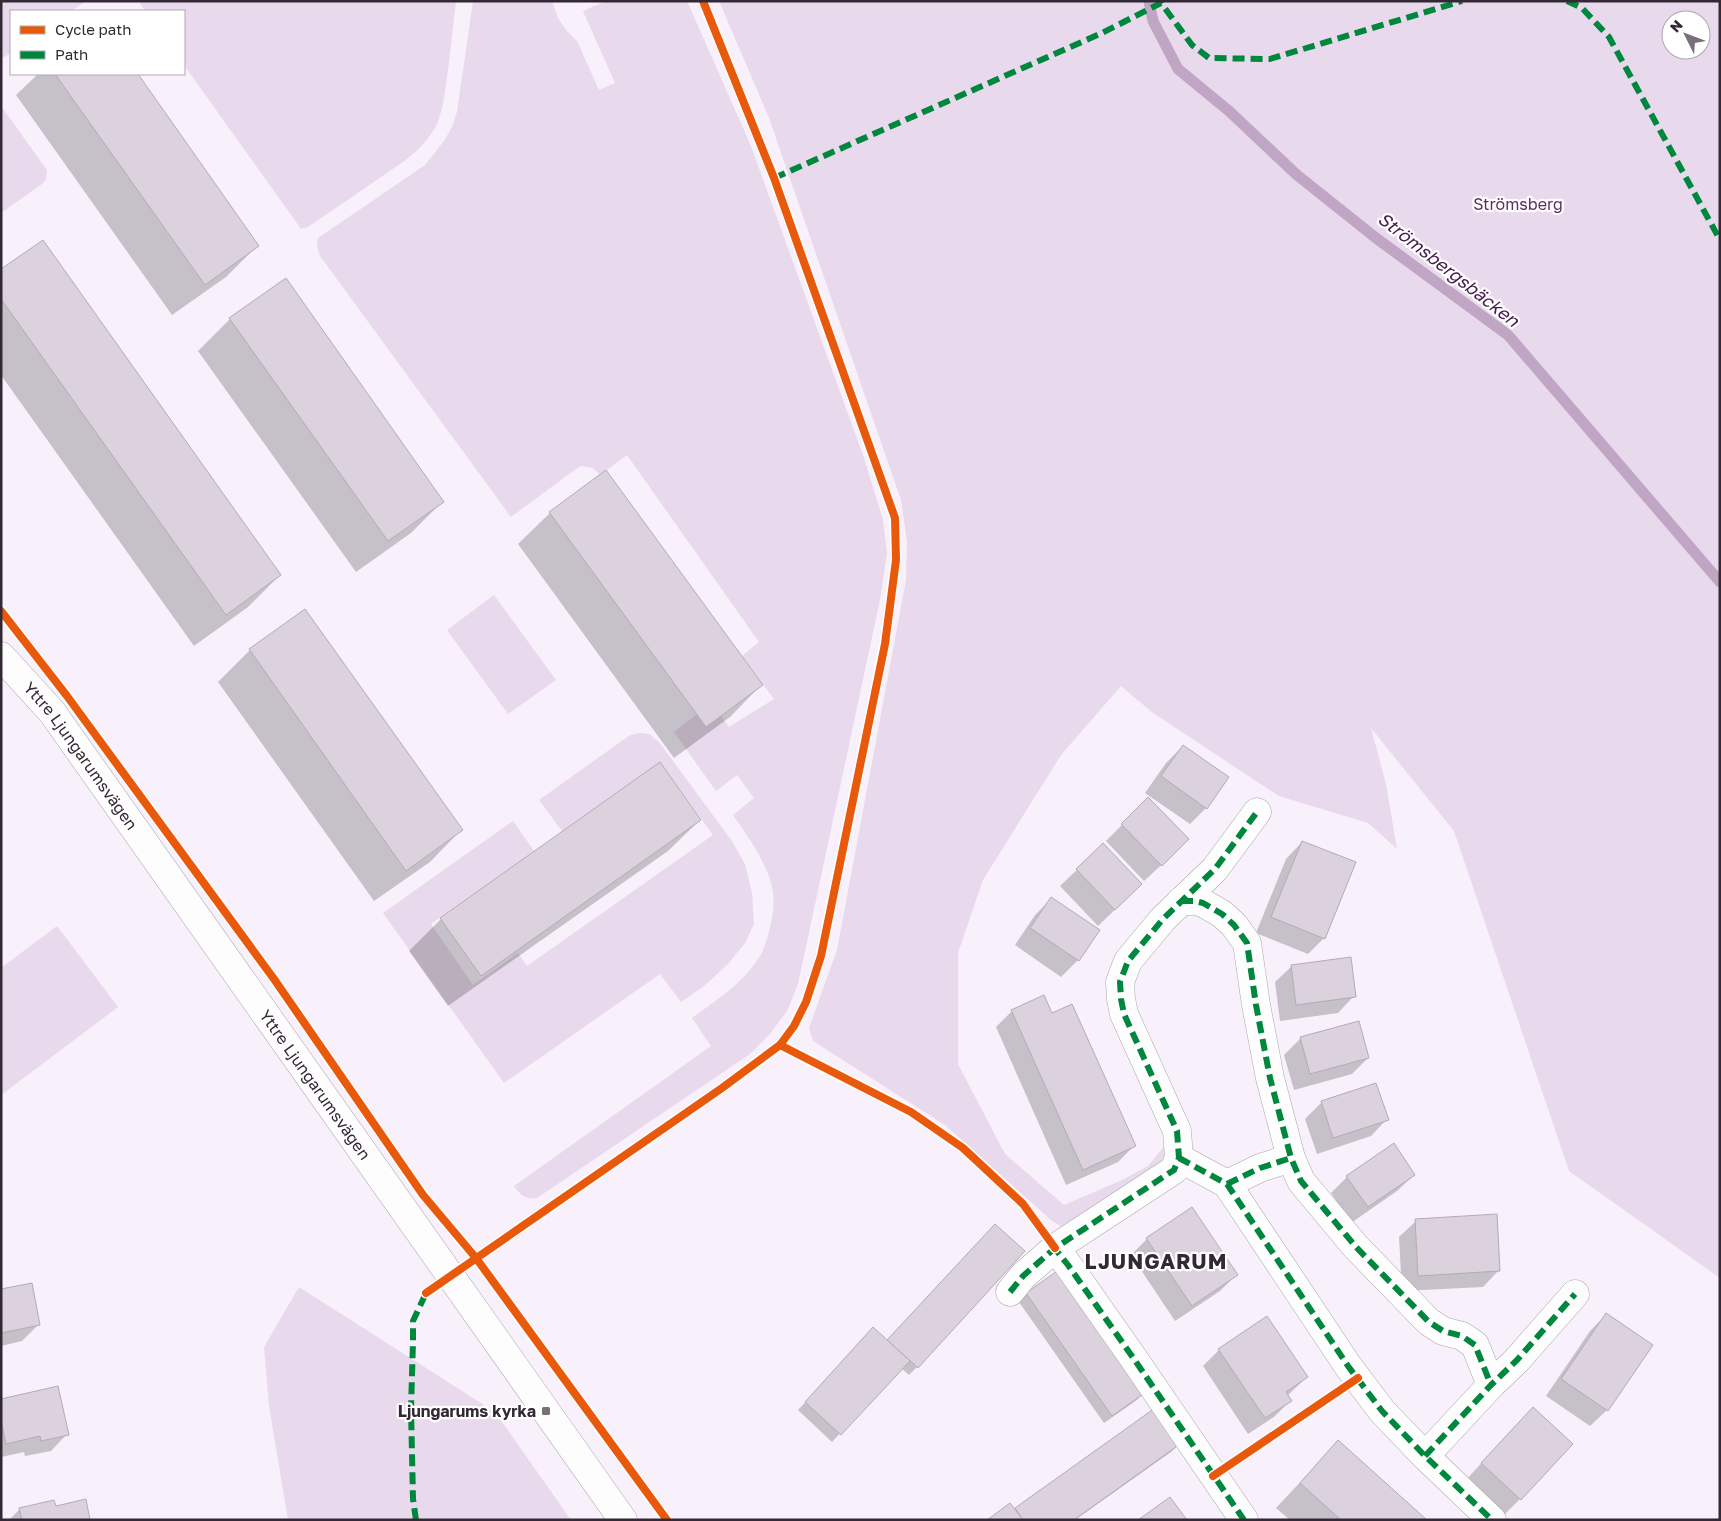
<svg xmlns="http://www.w3.org/2000/svg" width="1721" height="1521" font-family="'Golos Text',sans-serif">
<rect width="100%" height="100%" fill="#f8f0fa"/>
<g fill="#e9d9ec" fill-rule="evenodd">
<path d="M 1,1 L 86,1 L 71,11 L 11,11 L 11,53 L 4,57 L 1,57 Z"/>
<path d="M 139,1 L 456,1 C 453,24 451,47 448,70 C 445,88 444,109 436,126 C 428,141 416,152 403,162 L 308,227 L 301,229 L 184,65 L 184,11 L 145,11 Z"/>
<path d="M 473,1 L 552,1 L 558,18 L 566,30 L 577,41 L 599,90 L 615,83 L 583,11 L 606,1 L 687,1 L 751,146 L 864,458 L 883,520 L 887,553 L 880,600 L 798,984 L 787,1011 L 770,1034 L 750,1054 L 537,1198 C 525,1199 521,1196 514,1186 L 711,1046 L 692,1018 C 715,1001 742,984 758,959 C 765,949 768,936 771,923 C 775,907 775,890 768,874 C 760,853 746,834 733,815 L 754,798 L 737,775 L 716,791 L 674,732 L 697,714 L 721,716 L 729,727 L 774,699 L 742,656 L 759,642 L 627,455 L 600,475 L 593,468 L 580,466 L 511,517 L 320,256 L 317,246 L 318,238 L 425,165 L 444,141 L 452,127 L 457,112 Z"/>
<path d="M 719,1 L 1720,1 L 1720,1278 L 1569,1171 L 1454,831 L 1371,728 L 1386,784 L 1397,849 L 1368,823 L 1279,796 L 1153,713 L 1121,686 L 1061,755 L 983,880 L 958,953 L 958,1064 L 1005,1154 L 1064,1205 L 1122,1180 L 1148,1166 L 1167,1143 L 1168,1153 L 1162,1162 L 1062,1227 L 1052,1221 L 945,1125 L 813,1041 L 809,1028 L 837,950 L 906,580 L 907,542 L 901,500 L 769,118 ZM 1671,20 L 1701,20 L 1701,50 L 1671,50 Z"/>
<path d="M 1,106 L 47,170 L 46,179 L 42,184 L 1,213 Z"/>
<path d="M 494,595 L 556,680 L 508,714 L 447,630 Z"/>
<path d="M 639,733 L 649,734 L 659,742 L 732,841 L 745,864 L 752,893 L 754,924 L 745,943 L 728,964 L 704,986 L 681,1002 L 660,974 L 504,1083 L 383,913 L 513,821 L 534,851 L 431,924 L 473,985 L 518,953 L 527,966 L 713,835 L 660,762 L 562,831 L 539,800 L 630,735 Z"/>
<path d="M 57,926 L 118,1007 L 1,1095 L 1,968 Z"/>
<path d="M 299,1287 L 495,1412 L 571,1520 L 288,1520 L 269,1406 L 264,1347 Z"/>
</g>
<g fill="#0003">
<path d="M 38,74 L 136,74 L 258,245 L 226,277 L 172,315 L 16,95 Z"/>
<path d="M 1,271 L 280,575 L 248,607 L 194,646 L 1,375 Z"/>
<path d="M 230,319 L 443,501 L 411,533 L 356,572 L 198,351 Z"/>
<path d="M 550,513 L 761,685 L 730,717 L 674,758 L 518,544 Z"/>
<path d="M 250,650 L 461,830 L 430,862 L 374,901 L 218,682 Z"/>
<path d="M 1183,746 L 1206,808 L 1190,824 L 1145,793 L 1166,763 Z"/>
<path d="M 1148,799 L 1171,856 L 1144,881 L 1106,841 Z"/>
<path d="M 700,820 L 668,851 L 448,1006 L 409,951 L 441,919 Z"/>
<path d="M 1302,842 L 1324,938 L 1308,954 L 1256,933 L 1286,859 Z"/>
<path d="M 1103,845 L 1124,901 L 1098,926 L 1060,886 Z"/>
<path d="M 1052,898 L 1098,930 L 1078,960 L 1061,977 L 1015,945 L 1035,915 Z"/>
<path d="M 1292,966 L 1354,996 L 1338,1013 L 1280,1021 L 1275,982 Z"/>
<path d="M 1012,1011 L 1134,1146 L 1118,1162 L 1066,1185 L 996,1027 Z"/>
<path d="M 1301,1038 L 1368,1058 L 1352,1074 L 1294,1090 L 1284,1055 Z"/>
<path d="M 1322,1102 L 1387,1119 L 1371,1136 L 1317,1154 L 1305,1119 Z"/>
<path d="M 1414,1175 L 1397,1191 L 1351,1223 L 1331,1193 L 1347,1177 Z"/>
<path d="M 1416,1221 L 1499,1270 L 1483,1287 L 1402,1291 L 1399,1237 Z"/>
<path d="M 987,1233 L 917,1367 L 909,1375 L 901,1368 L 832,1442 L 798,1410 L 866,1337 L 887,1341 Z"/>
<path d="M 1147,1239 L 1236,1275 L 1220,1291 L 1175,1321 L 1131,1255 Z"/>
<path d="M 1,1291 L 38,1325 L 22,1341 L 1,1346 Z"/>
<path d="M 1027,1294 L 1144,1392 L 1137,1400 L 1104,1423 L 1019,1302 Z"/>
<path d="M 1606,1315 L 1607,1410 L 1590,1426 L 1546,1396 L 1590,1331 Z"/>
<path d="M 1219,1350 L 1307,1377 L 1287,1396 L 1290,1401 L 1274,1417 L 1248,1434 L 1203,1366 Z"/>
<path d="M 1,1400 L 67,1434 L 51,1451 L 25,1456 L 24,1452 L 1,1457 Z"/>
<path d="M 1155,1410 L 1179,1444 L 1171,1452 L 1075,1520 L 990,1520 L 1014,1510 Z"/>
<path d="M 1516,1425 L 1520,1499 L 1504,1515 L 1466,1480 Z"/>
<path d="M 1338,1442 L 1425,1520 L 1290,1520 L 1276,1508 Z"/>
<path d="M 55,1508 L 89,1520 L 9,1520 L 20,1509 Z"/>
</g>
<g fill="none" stroke-linecap="round" stroke-linejoin="round">
<path stroke="#c0a6c4" stroke-width="11" d="M 1149,1 L 1153,21 L 1178,69 L 1229,111 L 1297,175 L 1376,238 L 1508,335 L 1720,582"/>
</g>
<g fill="#dcd2de" stroke="#b3abb5">
<path d="M 55,74 L 138,74 L 259,246 L 205,285 Z"/>
<path d="M 43,240 L 281,575 L 226,615 L 1,299 L 1,269 Z"/>
<path d="M 286,278 L 444,502 L 388,541 L 229,318 Z"/>
<path d="M 606,470 L 763,685 L 706,727 L 549,512 Z"/>
<path d="M 305,609 L 463,830 L 406,871 L 249,649 Z"/>
<path d="M 1183,745 L 1229,777 L 1207,809 L 1161,776 Z"/>
<path d="M 660,762 L 701,820 L 481,976 L 440,918 Z"/>
<path d="M 1148,797 L 1189,839 L 1162,866 L 1121,824 Z"/>
<path d="M 1302,841 L 1356,862 L 1325,939 L 1271,917 Z"/>
<path d="M 1103,843 L 1142,884 L 1115,910 L 1076,869 Z"/>
<path d="M 1051,897 L 1100,930 L 1079,961 L 1030,928 Z"/>
<path d="M 1351,957 L 1356,997 L 1296,1005 L 1291,965 Z"/>
<path d="M 1044,995 L 1052,1013 L 1072,1004 L 1136,1146 L 1083,1170 L 1011,1010 Z"/>
<path d="M 1359,1021 L 1369,1058 L 1310,1074 L 1300,1037 Z"/>
<path d="M 1376,1083 L 1389,1120 L 1333,1138 L 1321,1101 Z"/>
<path d="M 1394,1143 L 1415,1175 L 1368,1207 L 1346,1176 Z"/>
<path d="M 1192,1207 L 1238,1275 L 1192,1306 L 1146,1238 Z"/>
<path d="M 1497,1214 L 1500,1271 L 1418,1276 L 1415,1219 Z"/>
<path d="M 995,1224 L 1025,1251 L 918,1368 L 887,1340 Z"/>
<path d="M 1060,1269 L 1146,1392 L 1112,1416 L 1026,1293 Z"/>
<path d="M 32,1283 L 40,1325 L 1,1333 L 1,1289 Z"/>
<path d="M 1606,1313 L 1653,1345 L 1608,1411 L 1561,1379 Z"/>
<path d="M 1267,1316 L 1308,1377 L 1286,1392 L 1292,1401 L 1265,1418 L 1218,1349 Z"/>
<path d="M 873,1327 L 910,1361 L 841,1435 L 805,1402 Z"/>
<path d="M 58,1386 L 69,1435 L 41,1441 L 40,1436 L 6,1444 L 1,1420 L 1,1399 Z"/>
<path d="M 1533,1407 L 1573,1444 L 1521,1500 L 1481,1463 Z"/>
<path d="M 1155,1408 L 1180,1444 L 1074,1520 L 1023,1520 L 1015,1508 Z"/>
<path d="M 1338,1440 L 1427,1520 L 1341,1520 L 1300,1483 Z"/>
<path d="M 1170,1497 L 1187,1520 L 1138,1520 Z"/>
<path d="M 86,1499 L 90,1520 L 22,1520 L 19,1508 L 54,1500 L 56,1506 Z"/>
<path d="M 1010,1503 L 1023,1520 L 987,1520 Z"/>
</g>
<g fill="none" stroke-linecap="round" stroke-linejoin="round">
<defs>
<g id="street">
<path id="s1" d="M 1,656 L 52,712 L 623,1520"/>
<path d="M 1181,901 L 1195,901 L 1203,903 L 1222,914 L 1234,925 L 1247,943 L 1256,1005 L 1270,1078 L 1291,1158 L 1301,1181 L 1356,1247 L 1429,1322 L 1443,1331 L 1462,1336 L 1475,1345 L 1491,1385"/>
<path d="M 1179,1158 L 1227,1184 L 1348,1366 L 1382,1411 L 1425,1456 L 1492,1520"/>
<path d="M 1227,1184 L 1260,1168 L 1291,1158"/>
<path d="M 1055,1248 L 1068,1265 L 1134,1359 L 1244,1520"/>
<path d="M 1010,1292 L 1023,1276 L 1055,1248 L 1174,1170 L 1179,1158 L 1177,1131 L 1124,1014 L 1121,999 L 1120,982 L 1128,961 L 1163,919 L 1215,869 L 1257,812"/>
<path d="M 1425,1456 L 1491,1385 L 1517,1360 L 1575,1294"/>
</g>
</defs>
<use href="#street" stroke="#ada5af" stroke-width="29"/>
<use href="#street" stroke="#fefdfe" stroke-width="28"/>
<g stroke="#00873e" stroke-width="6" stroke-dasharray="12 6" stroke-linecap="butt">
<path d="M 1567,1 L 1582,8 L 1609,37 L 1720,240"/>
<path d="M 774,178 L 1102,33 L 1161,3 L 1192,45 L 1209,58 L 1270,59 L 1462,1"/>
<path d="M 1181,901 L 1195,901 L 1203,903 L 1222,914 L 1234,925 L 1247,943 L 1256,1005 L 1270,1078 L 1291,1158 L 1301,1181 L 1356,1247 L 1429,1322 L 1443,1331 L 1462,1336 L 1475,1345 L 1491,1385"/>
<path d="M 1179,1158 L 1227,1184 L 1348,1366 L 1382,1411 L 1425,1456 L 1492,1520"/>
<path d="M 1227,1184 L 1260,1168 L 1291,1158"/>
<path d="M 1052,1245 L 1068,1265 L 1134,1359 L 1244,1520"/>
<path d="M 1010,1292 L 1023,1276 L 1055,1248 L 1174,1170 L 1179,1158 L 1177,1131 L 1124,1014 L 1121,999 L 1120,982 L 1128,961 L 1163,919 L 1215,869 L 1257,812"/>
<path d="M 1425,1456 L 1491,1385 L 1517,1360 L 1575,1294"/>
<path d="M 416,1520 L 413,1499 L 411,1409 L 413,1341 L 413,1321 L 426,1293 L 428,1291"/>
</g>
<defs>
<g id="cycleway">
<path d="M 1,611 L 67,696 L 274,979 L 423,1195 L 476,1258 L 667,1520"/>
<path d="M 780,1045 L 911,1112 L 963,1148 L 1023,1204 L 1055,1248"/>
<path d="M 426,1293 L 722,1088 L 780,1045 L 794,1026 L 806,1002 L 821,956 L 885,644 L 896,560 L 895,518 L 774,178 L 703,1"/>
<path d="M 1213,1476 L 1358,1378"/>
</g>
</defs>
<use href="#cycleway" stroke="#fff" stroke-width="11"/>
<use href="#cycleway" stroke="#e8590c" stroke-width="8"/>
</g>
<rect fill="#786f79" stroke="#fff" stroke-width="2" x="541" y="1406" width="10" height="10" rx="2.5"/>
<g text-anchor="middle" dominant-baseline="central" stroke-width="4.5" stroke-linejoin="round" paint-order="stroke">
<g font-size="16" fill="#5a2e62" stroke="#fff">
<text x="1518" y="204">Strömsberg</text>
</g>
<g font-size="16" fill="#332934" stroke="#fff">
<text stroke="none"><textPath href="#s1" startOffset="128">Yttre Ljungarumsvägen</textPath></text>
<text stroke="none"><textPath href="#s1" startOffset="532">Yttre Ljungarumsvägen</textPath></text>
</g>
<g font-size="16" font-weight="bold" fill="#332934" stroke="#fff" text-anchor="end">
<text x="536" y="1411">Ljungarums kyrka</text>
</g>
<g font-size="18" font-style="italic" fill="#481d50" stroke="#fff">
<text transform="translate(1449 269) rotate(38)">Strömsbergsbäcken</text>
</g>
<g font-size="21" font-weight="bold" letter-spacing="1" fill="#332934" stroke="#fff">
<text x="1156" y="1261">LJUNGARUM</text>
</g>
</g>
<rect width="1721" height="1521" fill="none" stroke="#332934" stroke-width="5"/>
<rect x="10" y="10" width="175" height="65" fill="#ffffff" stroke="#ada9ae"/>
<rect x="20" y="26" width="25" height="8" fill="#e8590c" stroke="#ada9ae"/>
<text x="55" y="35" font-size="15" fill="#332934">Cycle path</text>
<rect x="20" y="51" width="25" height="8" fill="#00873e" stroke="#ada9ae"/>
<text x="55" y="60" font-size="15" fill="#332934">Path</text>
<g transform="translate(1686 35) rotate(312)"><circle r="24" fill="#ffffff" stroke="#ada9ae"/>
<path d="M0-4L9 19L0 12L-9 19Z" fill="#786f79"/>
<text y="-8" font-size="14" font-weight="bold" text-anchor="middle" fill="#332934">N</text>
</g>
</svg>
